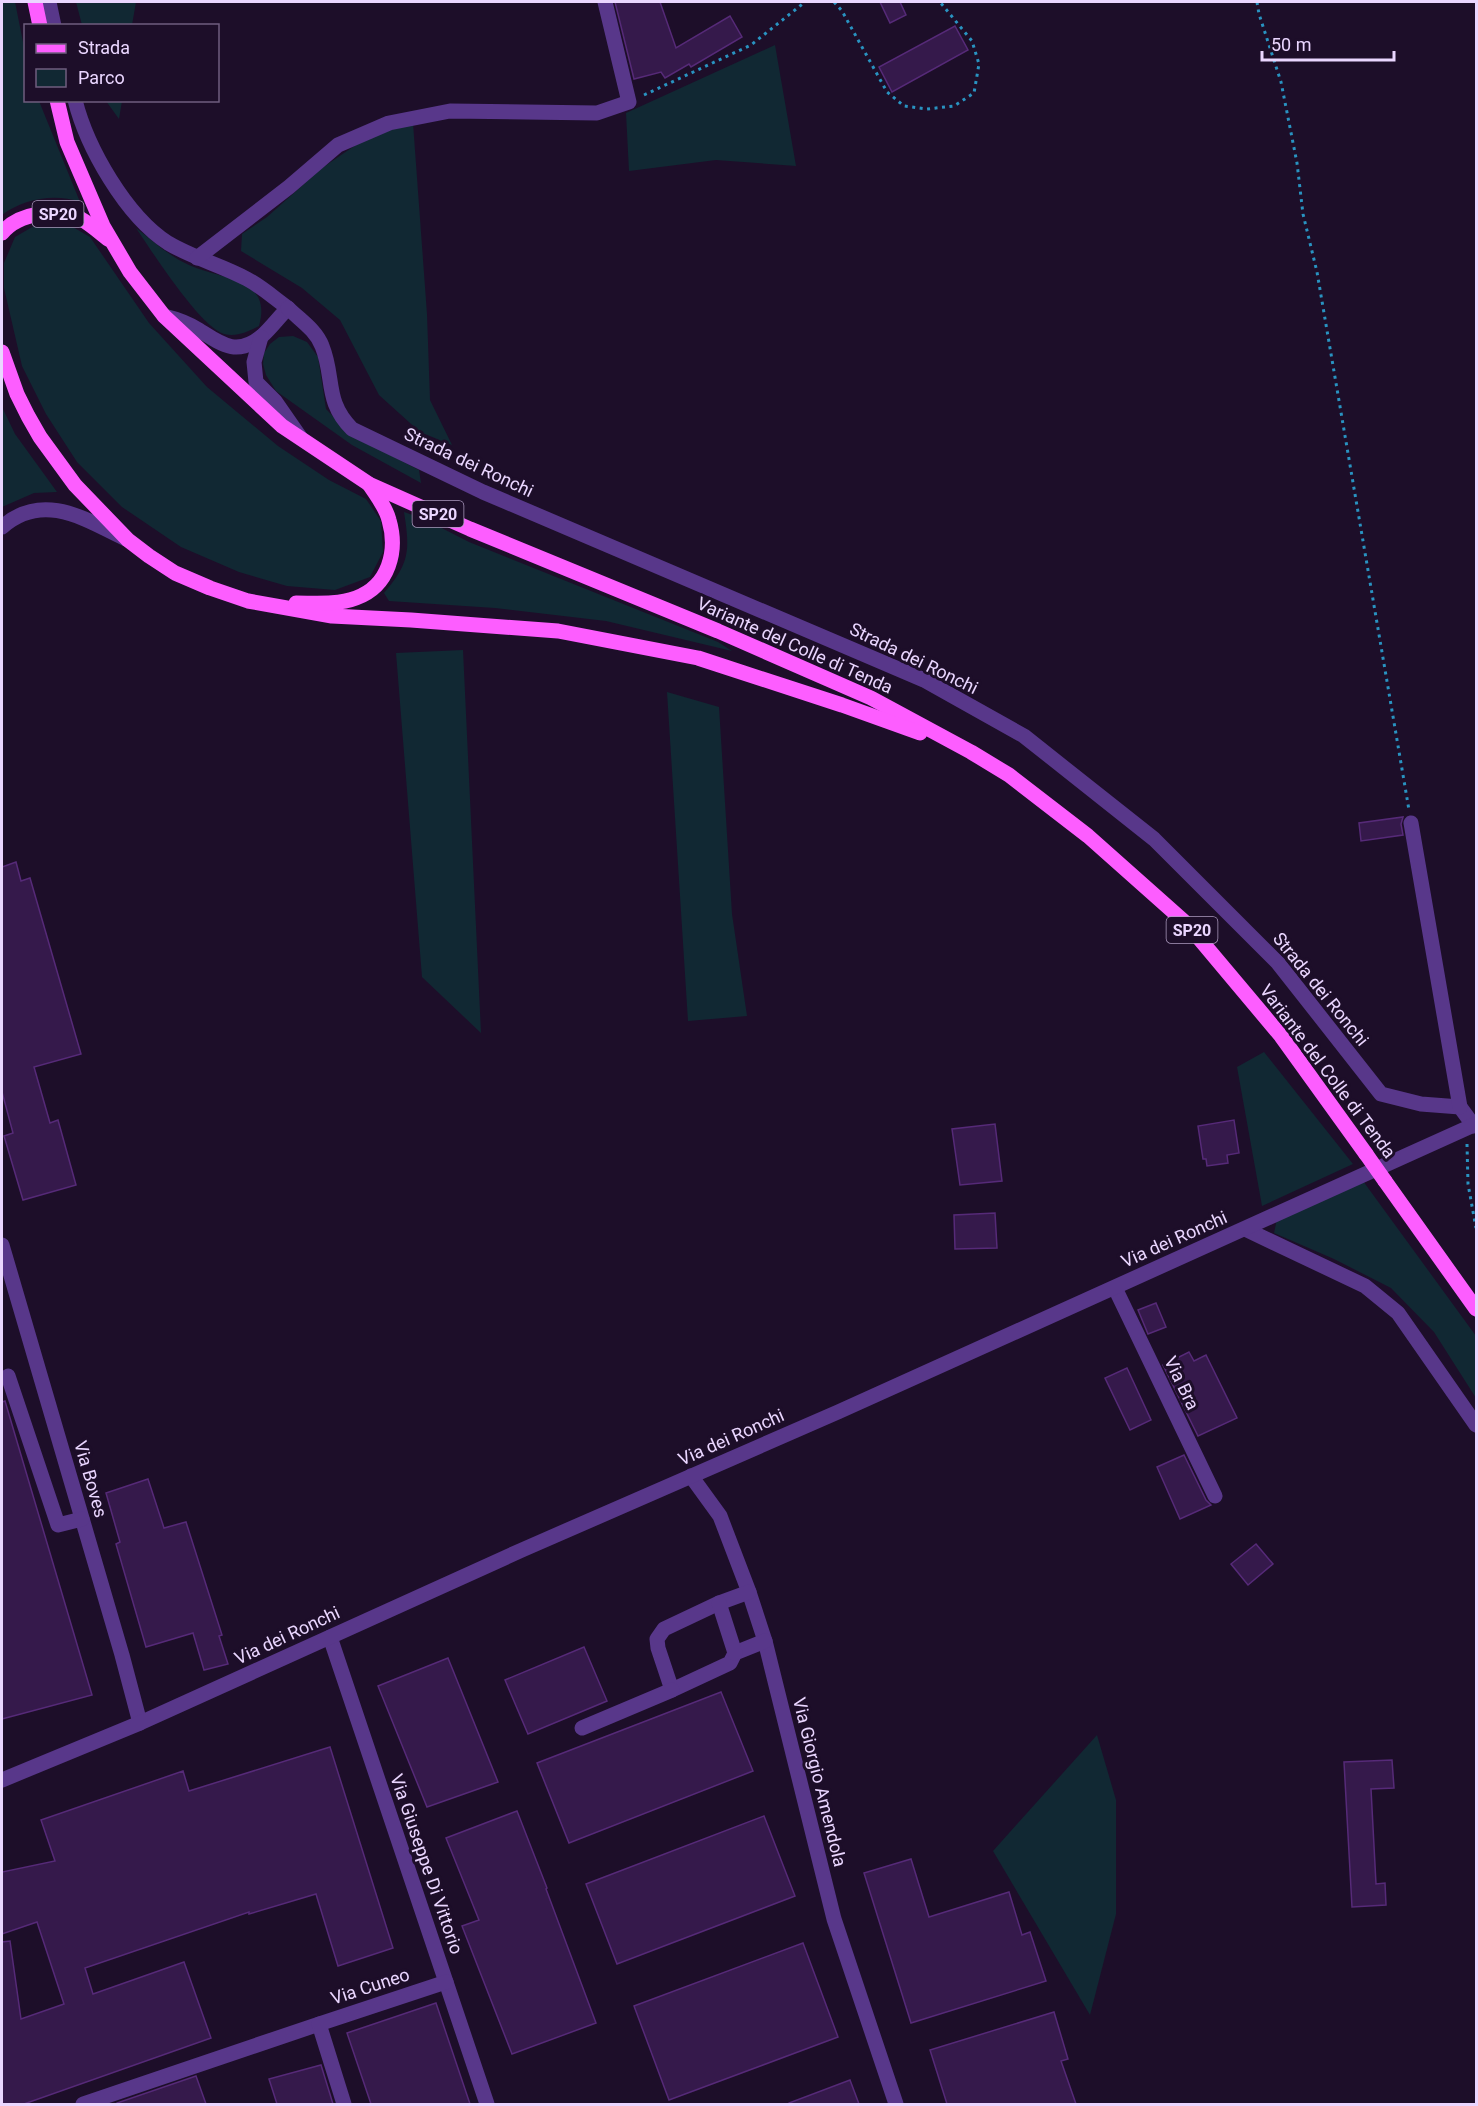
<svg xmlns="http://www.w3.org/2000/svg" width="1478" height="2106" font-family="Roboto,sans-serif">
<rect width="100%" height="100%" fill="#1d0e29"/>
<g fill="#112833">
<path d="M 2,2 L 15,2 L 25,52 L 26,100 L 39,101 L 80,202 C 54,193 23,199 2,215 Z"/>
<path d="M 76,2 L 136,2 L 132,25 L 82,25 Z"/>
<path d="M 775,45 L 796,166 L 716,160 L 629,171 L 626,113 Z"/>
<path d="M 106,101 L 122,101 L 119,119 Z"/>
<path d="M 413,123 L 427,314 L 430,400 L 452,445 L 420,432 L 379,395 L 340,320 L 302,288 L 241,251 L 242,234 L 267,217 L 322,168 L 369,136 Z"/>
<path d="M 50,222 L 66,223 L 90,237 L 149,323 L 207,387 L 278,446 L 329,480 L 366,499 L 381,521 L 383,552 L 370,577 L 335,590 L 287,586 L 239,572 L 181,547 L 122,507 L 77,462 L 46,414 L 22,366 L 4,288 L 4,263 L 15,237 L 34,226 Z"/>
<path d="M 136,228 C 153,241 169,256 189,265 C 221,280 273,277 259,326 C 248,332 237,337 224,334 C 200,327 151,250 136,228 Z"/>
<path d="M 293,336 L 307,342 L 318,357 L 326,409 L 350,434 L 419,470 L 421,483 L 352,445 L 276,391 L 266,375 L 263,364 L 264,353 L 270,344 L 279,337 Z"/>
<path d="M 2,407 L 15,434 L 57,492 L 34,493 L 2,507 Z"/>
<path d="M 404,512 L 424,519 L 469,542 L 718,642 L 732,651 L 606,621 L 495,608 L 389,601 L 384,593 C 410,563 410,550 404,512 Z"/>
<path d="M 463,650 L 481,1033 L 422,977 L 396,653 Z"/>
<path d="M 667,692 L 719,707 L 732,914 L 747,1016 L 688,1021 Z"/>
<path d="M 1264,1052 L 1353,1164 L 1262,1206 L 1237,1067 Z"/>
<path d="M 1363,1181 L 1476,1336 L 1476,1398 L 1434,1332 L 1391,1288 L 1334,1259 L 1274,1233 L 1277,1219 Z"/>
<path d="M 1097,1735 L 1116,1800 L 1116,1914 L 1090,2015 L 993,1851 Z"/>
</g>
<g fill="#35194b" stroke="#562a78" stroke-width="1.5">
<path d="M 615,2 L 660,2 L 676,48 L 730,16 L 742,37 L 691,67 L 689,64 L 665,78 L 661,72 L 634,79 Z"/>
<path d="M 880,2 L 900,2 L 906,15 L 890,23 Z"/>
<path d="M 955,26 L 968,50 L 892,92 L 879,67 Z"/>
<path d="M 1403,817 L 1401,824 L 1403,835 L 1361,841 L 1359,823 Z"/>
<path d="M 16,862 L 21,881 L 30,878 L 81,1054 L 34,1067 L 50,1123 L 58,1120 L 76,1185 L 23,1200 L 4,1136 L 13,1133 L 2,1092 L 2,867 Z"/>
<path d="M 1234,1120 L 1239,1153 L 1227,1155 L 1228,1163 L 1207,1166 L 1206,1159 L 1203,1159 L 1198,1126 Z"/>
<path d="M 995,1124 L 1002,1181 L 960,1185 L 952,1129 Z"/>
<path d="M 995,1213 L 997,1248 L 955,1249 L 954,1215 Z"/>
<path d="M 1156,1303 L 1166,1327 L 1148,1334 L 1138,1310 Z"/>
<path d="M 1189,1352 L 1194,1361 L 1206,1355 L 1237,1418 L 1198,1436 L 1163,1365 Z"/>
<path d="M 1127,1368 L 1151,1420 L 1130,1430 L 1105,1378 Z"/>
<path d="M 5,1401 L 92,1695 L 2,1719 L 2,1402 Z"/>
<path d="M 1184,1455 L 1206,1500 L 1211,1505 L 1180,1519 L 1157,1467 Z"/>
<path d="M 148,1479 L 164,1528 L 186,1522 L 222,1635 L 219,1636 L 228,1664 L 204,1670 L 193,1633 L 146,1647 L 116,1544 L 120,1542 L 106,1493 Z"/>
<path d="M 1256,1544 L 1273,1564 L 1248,1585 L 1231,1564 Z"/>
<path d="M 584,1647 L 607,1701 L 528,1734 L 505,1680 Z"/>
<path d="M 448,1658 L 498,1782 L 427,1807 L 378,1686 Z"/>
<path d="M 721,1692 L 753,1771 L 569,1843 L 537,1763 Z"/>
<path d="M 330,1747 L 393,1948 L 338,1966 L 316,1894 L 249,1914 L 249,1912 L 85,1968 L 93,1994 L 184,1962 L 211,2038 L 24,2104 L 2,2104 L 2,1942 L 10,1941 L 21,2019 L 64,2004 L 37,1922 L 2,1934 L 2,1872 L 55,1861 L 41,1820 L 183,1771 L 189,1791 Z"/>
<path d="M 1392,1760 L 1394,1788 L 1371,1789 L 1376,1884 L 1385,1883 L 1386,1905 L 1352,1907 L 1344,1762 Z"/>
<path d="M 517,1811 L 547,1888 L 546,1889 L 596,2023 L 512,2054 L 462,1926 L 479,1920 L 446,1838 Z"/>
<path d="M 764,1816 L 795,1896 L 617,1964 L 586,1884 Z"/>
<path d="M 911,1859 L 929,1917 L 1009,1892 L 1022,1935 L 1030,1932 L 1046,1981 L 911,2023 L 864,1873 Z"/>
<path d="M 803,1943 L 838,2037 L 669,2100 L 634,2006 Z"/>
<path d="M 436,2003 L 470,2104 L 371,2104 L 347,2033 Z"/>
<path d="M 1054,2012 L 1068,2059 L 1061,2061 L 1076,2104 L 947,2104 L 930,2050 Z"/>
<path d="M 321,2065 L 333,2104 L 277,2104 L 269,2079 Z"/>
<path d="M 196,2076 L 206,2104 L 117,2104 L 117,2103 Z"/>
<path d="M 850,2080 L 859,2104 L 789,2104 L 789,2103 Z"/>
</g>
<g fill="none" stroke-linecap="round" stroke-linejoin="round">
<g stroke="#2993c1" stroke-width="3" stroke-dasharray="3 4.5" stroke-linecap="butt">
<path d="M 834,2 L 842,11 L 887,92 L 904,106 L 927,109 L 954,106 L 974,93 L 979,64 L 972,41 L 940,2"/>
<path d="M 1257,2 L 1259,14 L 1281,82 L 1297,163 L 1303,214 L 1317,272 L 1409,810"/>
<path d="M 644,95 L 751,45 L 805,2"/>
<path d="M 1467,1144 L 1468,1184 L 1476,1228"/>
</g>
<g stroke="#58378a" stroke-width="15">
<path d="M 49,2 L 54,26"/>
<path d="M 75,100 C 87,148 126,216 168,243 C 193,258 221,265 247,279 C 262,287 274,298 288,308 C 279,317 271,328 262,336 C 237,357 221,344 199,330 C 188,323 177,319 164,316"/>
<path d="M 197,258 L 289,187 L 338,145 L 389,123 L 450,111 L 597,113 L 629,102 L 605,2"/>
<path d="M 288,308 C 300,320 316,330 322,346 C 335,378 324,401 352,429 L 483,492 L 924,680 L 1024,736 L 1154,839 L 1278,963 L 1381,1094 L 1421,1104 L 1460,1107 L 1474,1126"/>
<path d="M 261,337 L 254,362 L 256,382 L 275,401 L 300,437"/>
<path d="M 2,527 C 43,491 85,519 126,539"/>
<path d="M 1411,823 L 1460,1107"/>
<path d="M 1245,1229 L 1365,1286 L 1398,1313 L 1476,1425"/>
<path d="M 2,1245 L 122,1655 L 140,1723"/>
<path d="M 1115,1288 L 1215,1496"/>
<path d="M 8,1376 L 58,1525 L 82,1519"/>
<path d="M 691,1476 L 720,1516 L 749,1592 L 765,1641 L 834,1919 L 896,2104"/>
<path d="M 749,1592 L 719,1603 L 664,1629 L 657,1639 L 658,1648 L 672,1690 L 730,1663 L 735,1653 L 765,1641"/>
<path d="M 719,1603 L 735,1653"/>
<path d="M 330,1637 L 487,2104"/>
<path d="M 582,1728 L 672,1690"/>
<path d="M 2,1780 L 140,1723 L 522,1550 L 838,1412 L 1476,1124"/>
<path d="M 83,2104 L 319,2024"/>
<path d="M 344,2104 L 319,2024 L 446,1982"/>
</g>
<g stroke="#fd5dff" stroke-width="15">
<path d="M 35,2 L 40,26"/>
<path d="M 57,100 L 67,142 L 103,226 L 130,272 L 164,316 L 282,426 L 369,484 L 470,529 L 718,631 L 871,698 L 971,752 L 1009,775 L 1088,836 L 1187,924 L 1281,1036 L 1366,1154"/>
<path d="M 2,233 C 18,213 58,207 81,219 C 90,224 99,232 108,239"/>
<path d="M 2,352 L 17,394 L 28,416 L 40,437 L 75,485 L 128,540 L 149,556 L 175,573 L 210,588 L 248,601 L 332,616 L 411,620 L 558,631 L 698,658 L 842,705 L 920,733"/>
<path d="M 296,603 C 316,603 337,605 356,598 C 389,586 398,551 389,520 C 386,507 376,495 369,484"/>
<path d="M 1385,1181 L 1476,1309"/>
</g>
<path stroke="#fd5dff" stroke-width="15" d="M 1366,1154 L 1385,1181"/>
</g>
<g text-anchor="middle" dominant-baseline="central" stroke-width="6" stroke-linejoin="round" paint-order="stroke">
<g fill="#1d0e29" stroke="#ac9abf" stroke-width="1.5">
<rect x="32.5" y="201" width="51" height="26" rx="4.5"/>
<rect x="412.5" y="501" width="51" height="26" rx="4.5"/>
<rect x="1166.5" y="917" width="51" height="26" rx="4.5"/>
</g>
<g font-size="16" font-weight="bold" fill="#ead6ff">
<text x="58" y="214">SP20</text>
<text x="438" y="514">SP20</text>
<text x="1192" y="930">SP20</text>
</g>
<g font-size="18" fill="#ead6ff" stroke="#1d0e29">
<text transform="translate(469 462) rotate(25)">Strada dei Ronchi</text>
<text transform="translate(795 645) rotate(24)">Variante del Colle di Tenda</text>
<text transform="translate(914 658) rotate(26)">Strada dei Ronchi</text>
<text transform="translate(1321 989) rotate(51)">Strada dei Ronchi</text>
<text transform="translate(1328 1071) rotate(53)">Variante del Colle di Tenda</text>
<text transform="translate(1174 1239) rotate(-24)">Via dei Ronchi</text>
<text transform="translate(1182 1383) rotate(64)">Via Bra</text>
<text transform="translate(731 1437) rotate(-24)">Via dei Ronchi</text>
<text transform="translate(91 1479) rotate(74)">Via Boves</text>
<text transform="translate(287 1635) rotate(-25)">Via dei Ronchi</text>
<text transform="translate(820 1782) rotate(76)">Via Giorgio Amendola</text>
<text transform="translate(427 1864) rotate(71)">Via Giuseppe Di Vittorio</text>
<text transform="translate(370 1986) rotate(-18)">Via Cuneo</text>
</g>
</g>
<rect width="1478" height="2106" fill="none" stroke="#ead6ff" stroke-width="6"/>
<rect x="24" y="24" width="195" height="78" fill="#1d0e29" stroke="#6f5e7f" stroke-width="1.5"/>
<rect x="36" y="44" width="30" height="9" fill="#fd5dff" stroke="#6f5e7f" stroke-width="1.5"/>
<text x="78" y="54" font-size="18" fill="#ead6ff">Strada</text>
<rect x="36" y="69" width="30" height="18" fill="#112833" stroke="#6f5e7f" stroke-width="1.5"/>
<text x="78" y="84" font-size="18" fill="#ead6ff">Parco</text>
<path d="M1262 51v9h132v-9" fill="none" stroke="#ead6ff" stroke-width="3"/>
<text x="1271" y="51" font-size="18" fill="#ead6ff" stroke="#1d0e29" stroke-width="4.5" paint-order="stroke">50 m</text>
</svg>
